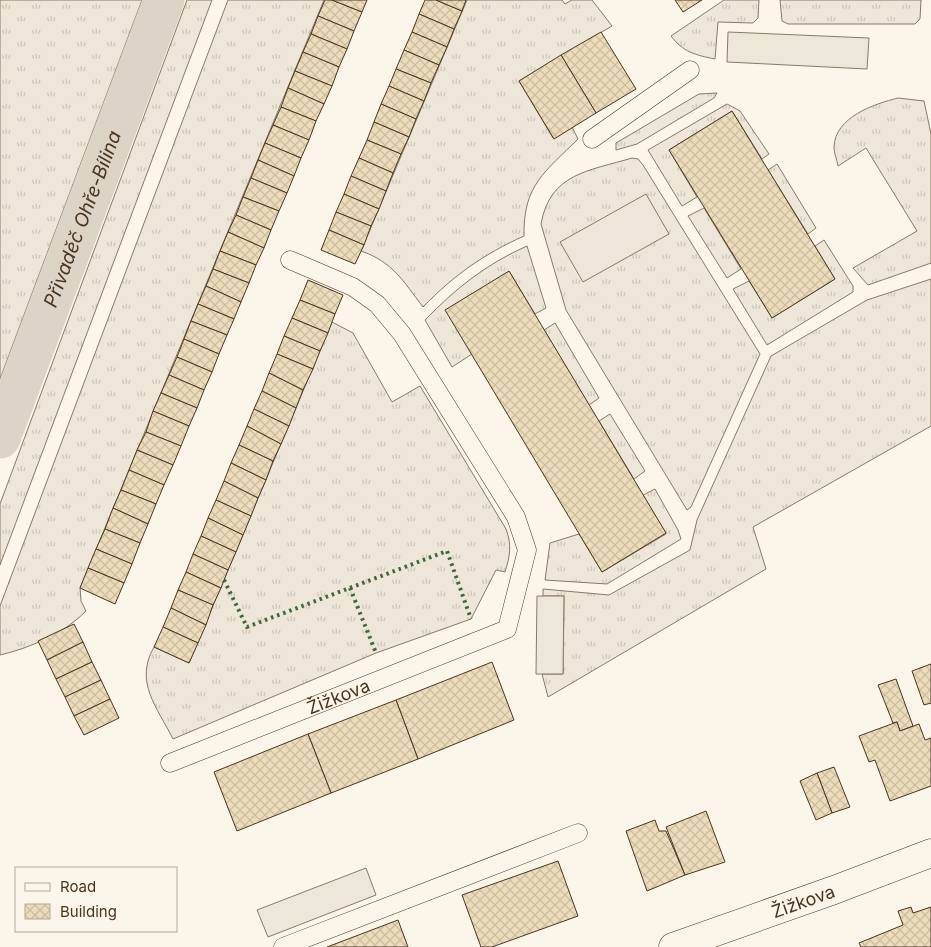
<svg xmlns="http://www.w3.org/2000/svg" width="931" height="947" font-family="Inter,sans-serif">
<defs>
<pattern id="grass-tufts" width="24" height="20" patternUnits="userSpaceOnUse" patternTransform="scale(1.25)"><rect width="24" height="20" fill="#ede6d9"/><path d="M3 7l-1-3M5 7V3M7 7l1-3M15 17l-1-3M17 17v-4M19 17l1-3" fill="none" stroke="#cdc6ba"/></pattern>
<pattern id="building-cross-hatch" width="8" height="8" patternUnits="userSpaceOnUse" patternTransform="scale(1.25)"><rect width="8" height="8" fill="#ecdcbc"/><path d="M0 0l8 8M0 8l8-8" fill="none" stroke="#ccbda1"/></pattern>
</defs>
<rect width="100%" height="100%" fill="#fbf6e9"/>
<g fill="url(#grass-tufts)" stroke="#887966">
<path d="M 0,0 L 142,0 L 0,379 Z"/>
<path d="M 187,0 L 212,0 L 0,565 L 0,504 Z"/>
<path d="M 228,0 L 324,0 L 80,588 L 81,601 L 86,611 C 65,633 30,648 0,655 L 0,606 Z"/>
<path d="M 467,0 L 562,0 L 565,4 L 572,0 L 592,0 L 612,26 L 519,81 L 553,138 L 572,127 L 578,139 C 545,172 523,185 524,236 C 484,254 454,275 423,307 C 403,281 393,262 361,251 Z"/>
<path d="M 724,0 L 759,0 L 758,18 L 753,23 L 718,22 L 715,59 C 695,55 683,52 671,36 Z"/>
<path d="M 780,0 L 921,0 L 920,19 L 915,24 L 788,24 L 782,21 Z"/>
<path d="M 717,93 L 714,98 L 637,144 L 616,150 L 616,143 L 699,94 Z"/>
<path d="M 898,98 L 924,101 L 931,134 L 931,263 L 868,285 L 853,268 L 917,231 L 866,148 L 838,166 C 837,160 834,153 834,147 C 835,117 874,104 898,98 Z"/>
<path d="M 727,104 L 740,111 L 769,154 L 762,159 L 732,111 L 669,150 L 697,197 L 682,206 L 648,150 Z"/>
<path d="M 632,158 L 638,159 L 643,165 L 760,354 L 691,507 L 687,510 L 566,310 L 541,224 C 550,173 589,171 632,158 Z"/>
<path d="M 777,164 L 816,228 L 808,234 L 768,170 Z"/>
<path d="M 704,208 L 741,269 L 727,278 L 688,216 Z"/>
<path d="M 824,240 L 853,286 L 853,292 L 767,345 L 733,289 L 749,281 L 772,318 L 835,279 L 815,246 Z"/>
<path d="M 527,246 L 546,308 L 535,314 L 509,271 L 472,354 L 452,367 L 425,320 C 455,289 486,264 527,246 Z"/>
<path d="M 931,279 L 931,426 L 753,527 L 766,569 L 548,697 L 542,674 L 563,674 L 564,596 L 543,596 L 543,589 L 609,595 L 690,550 L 697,520 L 771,356 L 867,300 Z"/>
<path d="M 332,322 L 353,333 L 392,402 L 420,386 L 506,529 C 512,545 510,556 505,572 L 496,570 L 471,619 L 376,653 L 173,739 C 157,707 134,682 154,647 L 189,663 Z"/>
<path d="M 555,323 L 599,398 L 589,405 L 544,330 Z"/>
<path d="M 610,414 L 645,471 L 634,479 L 599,421 Z"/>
<path d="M 655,489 L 678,530 L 681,539 L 607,584 L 545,580 L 550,543 L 579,534 L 602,572 L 666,534 L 643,495 Z"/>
</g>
<path fill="#ede6d9" stroke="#887966" d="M 646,194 L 669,234 L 583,282 L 560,242 Z"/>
<g fill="#ede7d9" stroke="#887966">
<path d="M 728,32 L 869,38 L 867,69 L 727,62 Z"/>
<path d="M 537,596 L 564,596 L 563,674 L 536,674 Z"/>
<path d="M 366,868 L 376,895 L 268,937 L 257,910 Z"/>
</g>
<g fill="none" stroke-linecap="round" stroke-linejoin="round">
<path stroke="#dcd4c6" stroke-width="41" id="s1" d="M 0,438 L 164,0"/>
</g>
<g fill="url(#building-cross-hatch)" stroke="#4a3520">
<path d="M 325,0 L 332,0 L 362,12 L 354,31 L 318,16 Z"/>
<path d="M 332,0 L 367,0 L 362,12 Z"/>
<path d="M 425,0 L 436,0 L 462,11 L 454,29 L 419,14 Z"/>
<path d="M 436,0 L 466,0 L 462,11 Z"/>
<path d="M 675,0 L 702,0 L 683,12 Z"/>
<path d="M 419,14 L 454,29 L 447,47 L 412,32 Z"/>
<path d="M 318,16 L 354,31 L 347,49 L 311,34 Z"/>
<path d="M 412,32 L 447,47 L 439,65 L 404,50 Z"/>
<path d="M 601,32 L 636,89 L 596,113 L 561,55 Z"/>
<path d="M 311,34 L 347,49 L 339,67 L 303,52 Z"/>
<path d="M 404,50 L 439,65 L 431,83 L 396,69 Z"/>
<path d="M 303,52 L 339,67 L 332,86 L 295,71 Z"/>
<path d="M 561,55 L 596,113 L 554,139 L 519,81 Z"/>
<path d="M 396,69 L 431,83 L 424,101 L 389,86 Z"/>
<path d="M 295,71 L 332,86 L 324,104 L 288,88 Z"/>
<path d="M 389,86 L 424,101 L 416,119 L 381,104 Z"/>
<path d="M 288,88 L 324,104 L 316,121 L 281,107 Z"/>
<path d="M 381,104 L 416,119 L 409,137 L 374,122 Z"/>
<path d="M 281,107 L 316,121 L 309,140 L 273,125 Z"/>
<path d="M 732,111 L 835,279 L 772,318 L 669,150 Z"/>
<path d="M 374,122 L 409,137 L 401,154 L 367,140 Z"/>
<path d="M 273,125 L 309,140 L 301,158 L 265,143 Z"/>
<path d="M 367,140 L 401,154 L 393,173 L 359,158 Z"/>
<path d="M 265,143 L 301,158 L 294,176 L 258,160 Z"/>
<path d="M 359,158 L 393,173 L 386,191 L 351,176 Z"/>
<path d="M 258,160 L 294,176 L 287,193 L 251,178 Z"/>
<path d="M 351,176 L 386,191 L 379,209 L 344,194 Z"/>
<path d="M 251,178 L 287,193 L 279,211 L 243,197 Z"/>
<path d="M 344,194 L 379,209 L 371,226 L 336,212 Z"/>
<path d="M 243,197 L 279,211 L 271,230 L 236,215 Z"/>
<path d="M 336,212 L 371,226 L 364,245 L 329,230 Z"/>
<path d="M 236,215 L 271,230 L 264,248 L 228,232 Z"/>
<path d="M 329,230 L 364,245 L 355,264 L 321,250 Z"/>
<path d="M 228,232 L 264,248 L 256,265 L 220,251 Z"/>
<path d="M 220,251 L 256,265 L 249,283 L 213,269 Z"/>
<path d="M 213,269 L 249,283 L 241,302 L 206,286 Z"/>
<path d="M 509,271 L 666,533 L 602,572 L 445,310 Z"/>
<path d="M 308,280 L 343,295 L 335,314 L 300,300 Z"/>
<path d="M 206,286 L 241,302 L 234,319 L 198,304 Z"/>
<path d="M 300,300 L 335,314 L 328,333 L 292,318 Z"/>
<path d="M 198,304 L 234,319 L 227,335 L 191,321 Z"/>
<path d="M 292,318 L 328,333 L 320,351 L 284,336 Z"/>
<path d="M 191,321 L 227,335 L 219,354 L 184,339 Z"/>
<path d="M 284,336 L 320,351 L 313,369 L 277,354 Z"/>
<path d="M 184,339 L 219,354 L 212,372 L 177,357 Z"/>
<path d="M 277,354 L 313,369 L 303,390 L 269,373 Z"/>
<path d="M 177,357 L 212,372 L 204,390 L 169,375 Z"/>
<path d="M 269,373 L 303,390 L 296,408 L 262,391 Z"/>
<path d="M 169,375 L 204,390 L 197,408 L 161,393 Z"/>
<path d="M 262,391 L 296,408 L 289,426 L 254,409 Z"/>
<path d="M 161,393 L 197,408 L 189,426 L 153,411 Z"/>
<path d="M 254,409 L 289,426 L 281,444 L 247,426 Z"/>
<path d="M 153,411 L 189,426 L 181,446 L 146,432 Z"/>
<path d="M 247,426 L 281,444 L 273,461 L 239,445 Z"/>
<path d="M 146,432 L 181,446 L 173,465 L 137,450 Z"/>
<path d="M 239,445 L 273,461 L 266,480 L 231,463 Z"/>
<path d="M 137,450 L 173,465 L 164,485 L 129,470 Z"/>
<path d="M 231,463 L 266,480 L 258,498 L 224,481 Z"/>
<path d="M 129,470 L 164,485 L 156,504 L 121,490 Z"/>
<path d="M 224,481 L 258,498 L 251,516 L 216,500 Z"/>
<path d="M 121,490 L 156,504 L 148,524 L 113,508 Z"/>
<path d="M 216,500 L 251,516 L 243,535 L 208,518 Z"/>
<path d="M 113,508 L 148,524 L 140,543 L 105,529 Z"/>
<path d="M 208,518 L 243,535 L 236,552 L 201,536 Z"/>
<path d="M 105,529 L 140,543 L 132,564 L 96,549 Z"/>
<path d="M 201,536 L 236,552 L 228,570 L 193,554 Z"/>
<path d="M 96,549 L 132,564 L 124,583 L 88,568 Z"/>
<path d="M 193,554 L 228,570 L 221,588 L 186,572 Z"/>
<path d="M 88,568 L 124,583 L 115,604 L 80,588 Z"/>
<path d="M 186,572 L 221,588 L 213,605 L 178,590 Z"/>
<path d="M 178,590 L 213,605 L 206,625 L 171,608 Z"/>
<path d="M 171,608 L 206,625 L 198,643 L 163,627 Z"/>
<path d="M 74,624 L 83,642 L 47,660 L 38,641 Z"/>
<path d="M 163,627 L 198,643 L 189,663 L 154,647 Z"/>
<path d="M 83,642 L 92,662 L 56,679 L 47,660 Z"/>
<path d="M 92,662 L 101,680 L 65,697 L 56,679 Z"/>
<path d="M 492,662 L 514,720 L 418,759 L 396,700 Z"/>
<path d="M 931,664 L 931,703 L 924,705 L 912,671 Z"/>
<path d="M 896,679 L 913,726 L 900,731 L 897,722 L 893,723 L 878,685 Z"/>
<path d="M 101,680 L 110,699 L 74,716 L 65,697 Z"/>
<path d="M 110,699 L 119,718 L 84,735 L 74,716 Z"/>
<path d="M 396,700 L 418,759 L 331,793 L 308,734 Z"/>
<path d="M 897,722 L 900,731 L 919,724 L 925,740 L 931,738 L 931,786 L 890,801 L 875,760 L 869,762 L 859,736 Z"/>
<path d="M 308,734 L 331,793 L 237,831 L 214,772 Z"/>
<path d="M 834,767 L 850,807 L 832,813 L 817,773 Z"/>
<path d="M 817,773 L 832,813 L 816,820 L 800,781 Z"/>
<path d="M 706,811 L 725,862 L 685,875 L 666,827 Z"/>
<path d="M 655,820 L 659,831 L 666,831 L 685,875 L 647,891 L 626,831 Z"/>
<path d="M 558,861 L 578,916 L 492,947 L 481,947 L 462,895 Z"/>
<path d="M 911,907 L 913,913 L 931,907 L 931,947 L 861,947 L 859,943 L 903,925 L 898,911 Z"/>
<path d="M 398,920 L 408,947 L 327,947 Z"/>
</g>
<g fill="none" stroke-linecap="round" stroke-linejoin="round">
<defs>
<g id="lane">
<path d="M 592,139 L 690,70"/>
<path id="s2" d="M 170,763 L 507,629 L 527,550 L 516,517 L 402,334 L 377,304 L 353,287 L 290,260"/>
<path d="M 283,947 L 578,833"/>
</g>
<g id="street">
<path id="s3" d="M 673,947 L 834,890 L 931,853"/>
</g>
</defs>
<use href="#lane" stroke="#4a3520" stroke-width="19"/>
<use href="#street" stroke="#4a3520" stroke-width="29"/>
<use href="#lane" stroke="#fbf6e9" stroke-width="18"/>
<use href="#street" stroke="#fbf6e9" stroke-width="28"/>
<g stroke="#436837" stroke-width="4" stroke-dasharray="2.5 4" stroke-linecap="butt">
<path d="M 224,580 L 247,627 L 447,551 L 471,619"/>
<path d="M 350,588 L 376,653"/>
</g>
</g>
<g text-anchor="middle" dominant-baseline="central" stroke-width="4" stroke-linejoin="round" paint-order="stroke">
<g font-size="18" fill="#4a3520" stroke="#fbf6e9">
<text stroke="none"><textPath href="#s2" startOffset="181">Žižkova</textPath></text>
<text stroke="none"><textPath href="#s3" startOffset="138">Žižkova</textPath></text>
</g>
<g font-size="19" font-style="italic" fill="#4a3520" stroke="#fbf6e9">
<text stroke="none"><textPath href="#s1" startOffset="234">Přivaděč Ohře-Bílina</textPath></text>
</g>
</g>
<rect x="15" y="867" width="162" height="65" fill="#fbf6e9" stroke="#b4a999"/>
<rect x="25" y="883" width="25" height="8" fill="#fbf6e9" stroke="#b4a999"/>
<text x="60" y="892" font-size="15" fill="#4a3520">Road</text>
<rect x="25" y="904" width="25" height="15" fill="url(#building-cross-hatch)" stroke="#b4a999"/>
<text x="60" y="917" font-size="15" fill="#4a3520">Building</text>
</svg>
